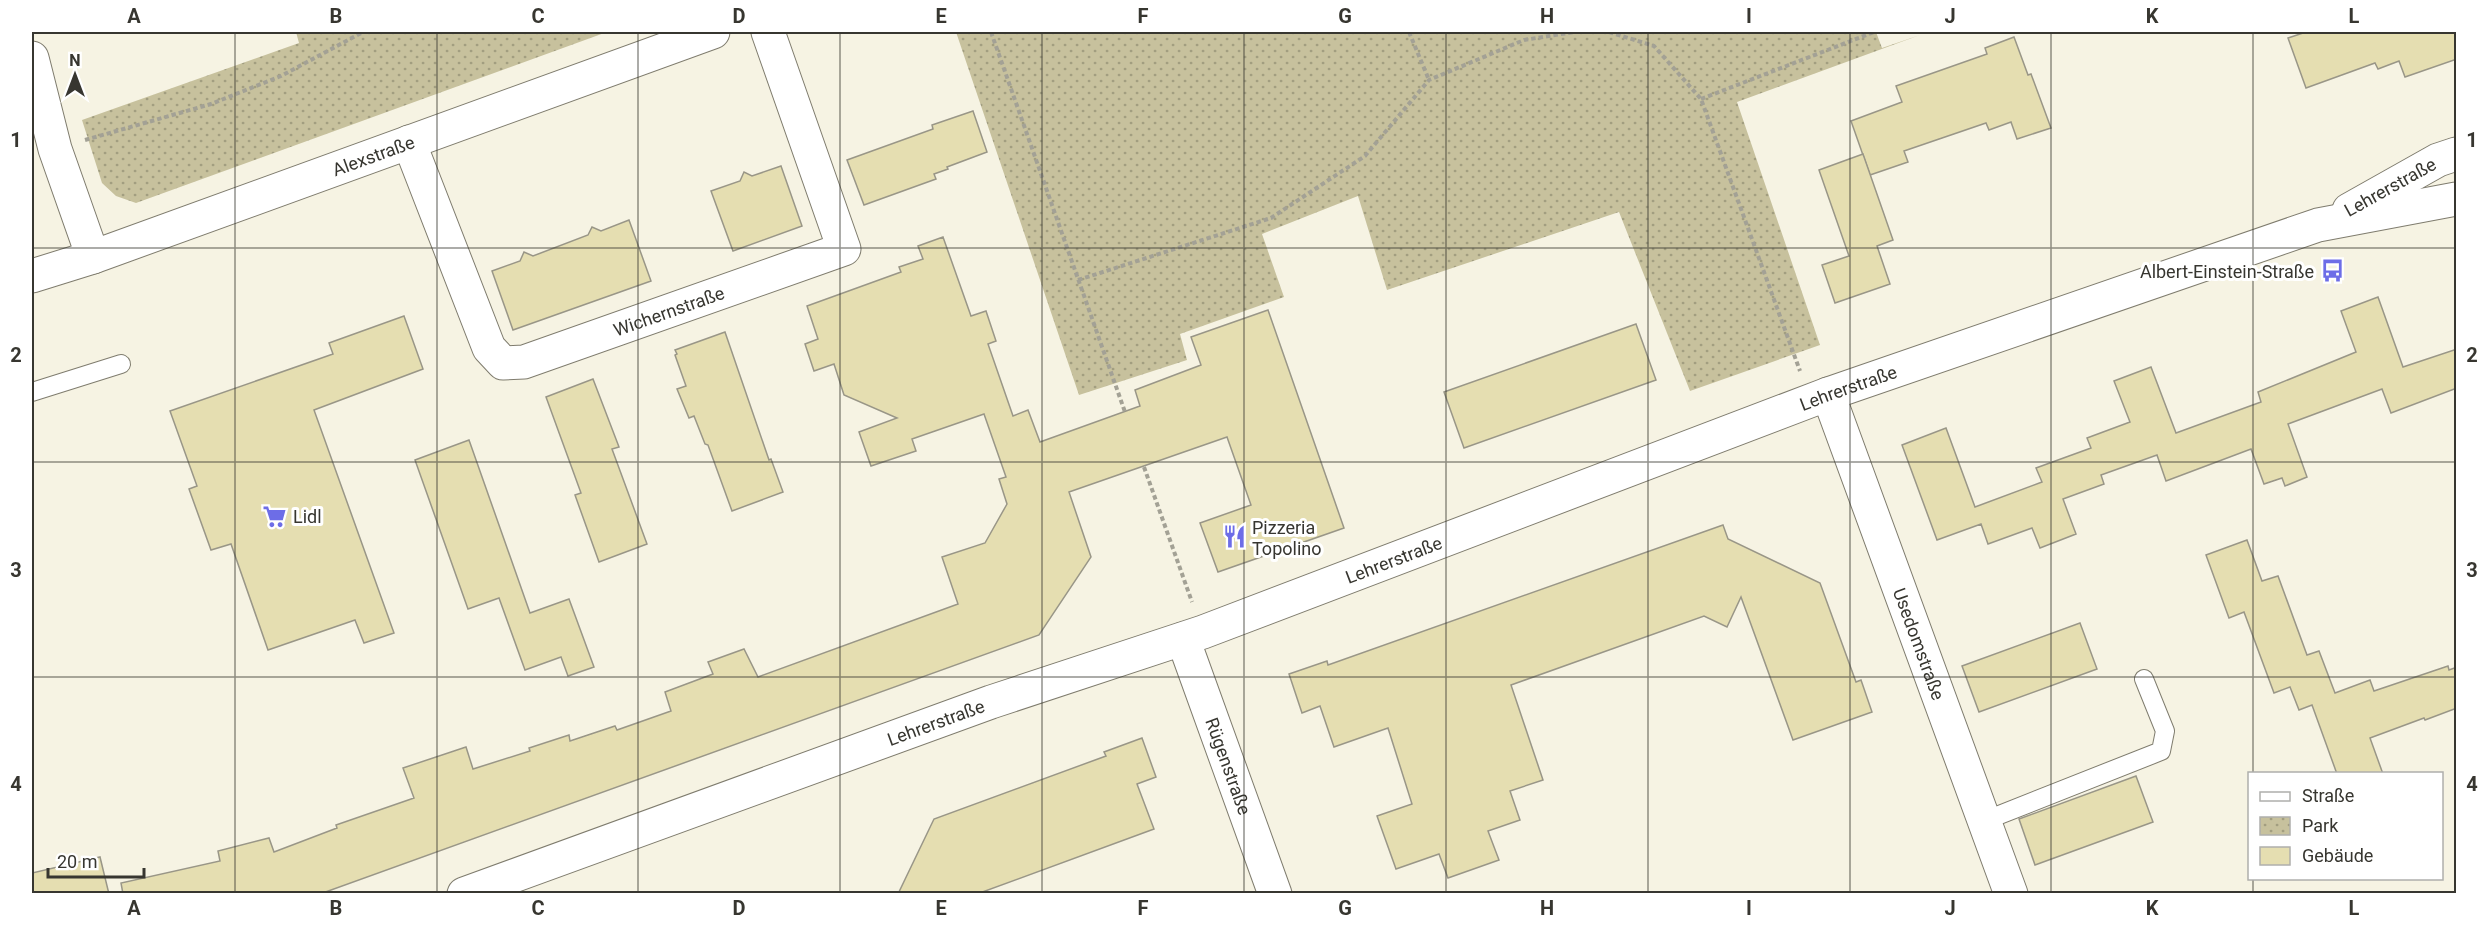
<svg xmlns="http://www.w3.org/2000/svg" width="2488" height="925" font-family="Roboto,sans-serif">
<defs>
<pattern id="park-dots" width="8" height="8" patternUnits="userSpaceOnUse" patternTransform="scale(1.5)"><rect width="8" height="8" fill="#c7c19d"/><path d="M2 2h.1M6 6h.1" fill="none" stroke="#a29e80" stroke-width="1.8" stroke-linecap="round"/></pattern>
</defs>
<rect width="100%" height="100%" fill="#f6f3e3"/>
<g fill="url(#park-dots)">
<path d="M 296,32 L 607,32 L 136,203 L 116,196 L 102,183 L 82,120 L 299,43 Z"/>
<path d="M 956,32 L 1876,32 L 1882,48 L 1920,35 L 1737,102 L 1820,345 L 1690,391 L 1619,212 L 1387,290 L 1358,196 L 1262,234 L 1284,297 L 1180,334 L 1187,360 L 1079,395 Z"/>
</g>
<g fill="#e5deb1" stroke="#999687" stroke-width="1.5">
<path d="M 2306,32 L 2457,32 L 2457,59 L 2405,77 L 2399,61 L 2378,69 L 2375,63 L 2306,88 L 2288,38 Z"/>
<path d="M 2014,37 L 2028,75 L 2031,74 L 2051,128 L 2017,139 L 2011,122 L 1989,130 L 1986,123 L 1904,151 L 1908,162 L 1870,175 L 1851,121 L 1902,102 L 1896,86 L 1987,54 L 1985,48 Z"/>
<path d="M 973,111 L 987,152 L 947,167 L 948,169 L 934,174 L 936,179 L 864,205 L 847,160 L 933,129 L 932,125 Z"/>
<path d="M 1863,154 L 1893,240 L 1877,246 L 1890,284 L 1835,303 L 1822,265 L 1849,256 L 1819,170 Z"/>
<path d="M 781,166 L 802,226 L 733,251 L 711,191 L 740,181 L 744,172 L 752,176 Z"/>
<path d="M 629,220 L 651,281 L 513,330 L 492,271 L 520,261 L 524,252 L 533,256 L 588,235 L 592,227 L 601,231 Z"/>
<path d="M 943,237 L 971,316 L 986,311 L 996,341 L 988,344 L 1013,416 L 1028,410 L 1040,442 L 1140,406 L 1135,390 L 1201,365 L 1191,337 L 1268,310 L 1344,528 L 1218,572 L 1200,523 L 1251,505 L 1227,437 L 1069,492 L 1091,557 L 1039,635 L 320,894 L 123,894 L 121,883 L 220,861 L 218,851 L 269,838 L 274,852 L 337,828 L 336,825 L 414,798 L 403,768 L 466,747 L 473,769 L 530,751 L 529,748 L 569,735 L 570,741 L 615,726 L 617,730 L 671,711 L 665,692 L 713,674 L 708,662 L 744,649 L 758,677 L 958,604 L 942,557 L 985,543 L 1007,504 L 999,479 L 1006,477 L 984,414 L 912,439 L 916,451 L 871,466 L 859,432 L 897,418 L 844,395 L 834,364 L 814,371 L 805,344 L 818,339 L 807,306 L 901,272 L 899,267 L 923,259 L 918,246 Z"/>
<path d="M 2378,297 L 2403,367 L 2457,349 L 2457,388 L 2391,413 L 2382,389 L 2288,424 L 2307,477 L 2285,486 L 2282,478 L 2264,484 L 2251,449 L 2166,481 L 2157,455 L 2101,475 L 2104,484 L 2063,499 L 2076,534 L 2040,548 L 2032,528 L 1988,544 L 1981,524 L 1937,540 L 1902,445 L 1946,428 L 1975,507 L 2042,482 L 2036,468 L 2091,448 L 2087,438 L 2130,422 L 2114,381 L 2151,367 L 2176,433 L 2261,402 L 2258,392 L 2356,352 L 2341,311 Z"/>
<path d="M 404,316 L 423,369 L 314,410 L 394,633 L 364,643 L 355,620 L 268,650 L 231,544 L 211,550 L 189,489 L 197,486 L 170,411 L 333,354 L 329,343 Z"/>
<path d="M 1636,324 L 1656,380 L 1464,448 L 1444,392 Z"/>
<path d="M 725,332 L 769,460 L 771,459 L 783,492 L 732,511 L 708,445 L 705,444 L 694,416 L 689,418 L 677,389 L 686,386 L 675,355 L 677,354 L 675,350 Z"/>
<path d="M 593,379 L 619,447 L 612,449 L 647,544 L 599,562 L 575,495 L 581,493 L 546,397 Z"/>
<path d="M 469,440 L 530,613 L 569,599 L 594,667 L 568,676 L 561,657 L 525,670 L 499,598 L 468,609 L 415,460 Z"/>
<path d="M 1723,525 L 1728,539 L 1820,583 L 1856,682 L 1861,680 L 1872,712 L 1793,740 L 1741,597 L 1727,627 L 1704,616 L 1511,685 L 1543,780 L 1510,791 L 1520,820 L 1488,831 L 1499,860 L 1448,878 L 1439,854 L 1396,869 L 1377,816 L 1412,804 L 1388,728 L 1334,747 L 1320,706 L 1302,713 L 1289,674 L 1327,661 L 1328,665 Z"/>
<path d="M 2247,540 L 2262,581 L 2278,576 L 2307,655 L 2319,651 L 2335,693 L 2370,680 L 2374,691 L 2448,666 L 2449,670 L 2457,667 L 2457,708 L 2425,720 L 2424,718 L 2370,738 L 2383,774 L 2337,774 L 2312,705 L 2299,710 L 2290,687 L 2274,693 L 2244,612 L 2229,618 L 2206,555 Z"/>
<path d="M 2080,623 L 2097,669 L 1979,712 L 1962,666 Z"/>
<path d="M 1142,738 L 1156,777 L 1137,784 L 1154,829 L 977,894 L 898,894 L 934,819 L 1106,756 L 1104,752 Z"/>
<path d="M 2136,776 L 2153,822 L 2035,865 L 2019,819 Z"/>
<path d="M 100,857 L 109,894 L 32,894 L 32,873 Z"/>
</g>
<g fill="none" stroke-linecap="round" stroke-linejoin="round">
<defs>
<g id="lane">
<path d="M 32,392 L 121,364"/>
<path d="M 1984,821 L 2161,751 L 2165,731 L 2144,679"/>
</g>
<g id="street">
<path d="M 32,58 L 55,149 L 93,257"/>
<path id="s1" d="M 409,142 L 489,348 L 503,363 L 524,362 L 844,249 L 768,32"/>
<path d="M 2349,210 L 2438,160 L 2456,154"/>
<path id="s2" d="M 32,276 L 93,257 L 713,32"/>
<path id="s3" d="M 1828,394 L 2011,894"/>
<path id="s4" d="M 1183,639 L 1275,894"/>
<path id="s5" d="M 464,894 L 991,702 L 1203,632 L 1828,394 L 2318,225 L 2456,199"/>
</g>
</defs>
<use href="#lane" stroke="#7f7c6e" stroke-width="20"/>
<use href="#street" stroke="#7f7c6e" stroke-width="35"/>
<g stroke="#a3a195" stroke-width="4" stroke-dasharray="4.5 3" stroke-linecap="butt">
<path d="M 991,32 L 1125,412"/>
<path d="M 1409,32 L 1429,80"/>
<path d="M 1609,32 L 1654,46 L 1701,99 L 1800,371"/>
<path d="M 1701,99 L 1874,32"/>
<path d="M 85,140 L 211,104 L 281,76 L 363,32"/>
<path d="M 1078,280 L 1271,218 L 1365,156 L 1429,80 L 1524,40 L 1574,32"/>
<path d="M 1144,467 L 1192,602"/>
</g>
<use href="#lane" stroke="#fff" stroke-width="18"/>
<use href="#street" stroke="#fff" stroke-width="33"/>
</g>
<path fill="none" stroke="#373630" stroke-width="1.5" stroke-opacity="0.55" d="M 235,32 L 235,894M 437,32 L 437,894M 638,32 L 638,894M 840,32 L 840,894M 1042,32 L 1042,894M 1244,32 L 1244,894M 1446,32 L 1446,894M 1648,32 L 1648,894M 1850,32 L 1850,894M 2051,32 L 2051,894M 2253,32 L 2253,774M 32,248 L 2456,248M 32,462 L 2456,462M 32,677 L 2456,677M 2253,878 L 2253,894"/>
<defs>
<symbol id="bus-bare" viewBox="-9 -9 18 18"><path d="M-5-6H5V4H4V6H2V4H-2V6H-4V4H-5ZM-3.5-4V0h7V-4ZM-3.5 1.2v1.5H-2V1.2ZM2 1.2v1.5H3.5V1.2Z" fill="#6d6de7" stroke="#fff" stroke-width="2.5" paint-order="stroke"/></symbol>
<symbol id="supermarket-bare" viewBox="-9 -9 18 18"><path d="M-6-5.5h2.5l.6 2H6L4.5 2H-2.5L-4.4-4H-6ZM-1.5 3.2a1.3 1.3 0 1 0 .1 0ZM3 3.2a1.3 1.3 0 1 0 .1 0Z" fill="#6d6de7" stroke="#fff" stroke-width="2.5" paint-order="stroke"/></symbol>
<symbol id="restaurant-bare" viewBox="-9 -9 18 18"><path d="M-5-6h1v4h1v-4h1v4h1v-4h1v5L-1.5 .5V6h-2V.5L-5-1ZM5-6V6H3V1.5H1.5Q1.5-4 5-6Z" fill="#6d6de7" stroke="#fff" stroke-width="2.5" paint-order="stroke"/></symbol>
</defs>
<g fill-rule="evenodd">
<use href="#bus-bare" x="2316" y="254" width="33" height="33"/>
<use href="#supermarket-bare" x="258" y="500" width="33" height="33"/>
<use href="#restaurant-bare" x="1218" y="520" width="33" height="33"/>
</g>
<g text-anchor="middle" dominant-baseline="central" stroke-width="6" stroke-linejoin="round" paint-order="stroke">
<g font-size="18" fill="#373630" stroke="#fff">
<text stroke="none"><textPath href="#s2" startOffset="362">Alexstraße</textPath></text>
<text transform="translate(2390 187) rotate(-29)">Lehrerstraße</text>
<text stroke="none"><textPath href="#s1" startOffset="416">Wichernstraße</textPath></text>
<text stroke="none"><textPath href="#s5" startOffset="1474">Lehrerstraße</textPath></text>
<text stroke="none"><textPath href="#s5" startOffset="988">Lehrerstraße</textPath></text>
<text stroke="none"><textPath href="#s3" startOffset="266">Usedomstraße</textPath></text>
<text stroke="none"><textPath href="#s5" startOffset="502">Lehrerstraße</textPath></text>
<text stroke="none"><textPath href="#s4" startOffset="135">Rügenstraße</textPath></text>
</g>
<g font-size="18" fill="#373630" stroke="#fff" text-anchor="start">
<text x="2314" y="271" text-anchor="end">Albert-Einstein-Straße</text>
<text x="293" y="516">Lidl</text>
<text x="1252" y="527">Pizzeria<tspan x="1252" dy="21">Topolino</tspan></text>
</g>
</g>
<rect width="2488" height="925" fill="none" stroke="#ffffff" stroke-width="66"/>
<rect x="2248" y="772" width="195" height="108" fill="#ffffff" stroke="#afafac" stroke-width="1.5"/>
<rect x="2260" y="792" width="30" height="9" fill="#ffffff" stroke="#afafac" stroke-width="1.5"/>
<text x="2302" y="802" font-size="18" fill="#373630">Straße</text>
<rect x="2260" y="817" width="30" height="18" fill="url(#park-dots)" stroke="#afafac" stroke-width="1.5"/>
<text x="2302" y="832" font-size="18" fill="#373630">Park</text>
<rect x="2260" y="847" width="30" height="18" fill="#e5deb1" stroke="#afafac" stroke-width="1.5"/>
<text x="2302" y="862" font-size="18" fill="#373630">Gebäude</text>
<g transform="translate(75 75)" stroke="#ffffff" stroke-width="4.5" paint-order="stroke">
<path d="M0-4.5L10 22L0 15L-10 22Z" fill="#373630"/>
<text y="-9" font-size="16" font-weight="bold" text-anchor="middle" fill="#373630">N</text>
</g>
<path d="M48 868v9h96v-9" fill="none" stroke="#373630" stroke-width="3"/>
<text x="57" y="868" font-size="18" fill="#373630" stroke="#ffffff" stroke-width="4.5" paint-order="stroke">20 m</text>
<rect x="33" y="33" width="2422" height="859" fill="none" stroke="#373630" stroke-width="2"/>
<g font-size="20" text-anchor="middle" font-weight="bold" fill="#373630">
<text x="134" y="23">A</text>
<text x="336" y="23">B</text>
<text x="538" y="23">C</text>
<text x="739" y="23">D</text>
<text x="941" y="23">E</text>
<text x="1143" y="23">F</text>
<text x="1345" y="23">G</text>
<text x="1547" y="23">H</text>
<text x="1749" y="23">I</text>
<text x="1950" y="23">J</text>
<text x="2152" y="23">K</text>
<text x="2354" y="23">L</text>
<text x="16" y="147">1</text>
<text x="2472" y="147">1</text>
<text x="16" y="362">2</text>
<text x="2472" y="362">2</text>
<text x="16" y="577">3</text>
<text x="2472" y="577">3</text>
<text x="16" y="791">4</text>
<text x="2472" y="791">4</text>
<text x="134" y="915">A</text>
<text x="336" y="915">B</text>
<text x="538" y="915">C</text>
<text x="739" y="915">D</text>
<text x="941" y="915">E</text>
<text x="1143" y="915">F</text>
<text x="1345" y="915">G</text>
<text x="1547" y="915">H</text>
<text x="1749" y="915">I</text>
<text x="1950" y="915">J</text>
<text x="2152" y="915">K</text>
<text x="2354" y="915">L</text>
</g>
</svg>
